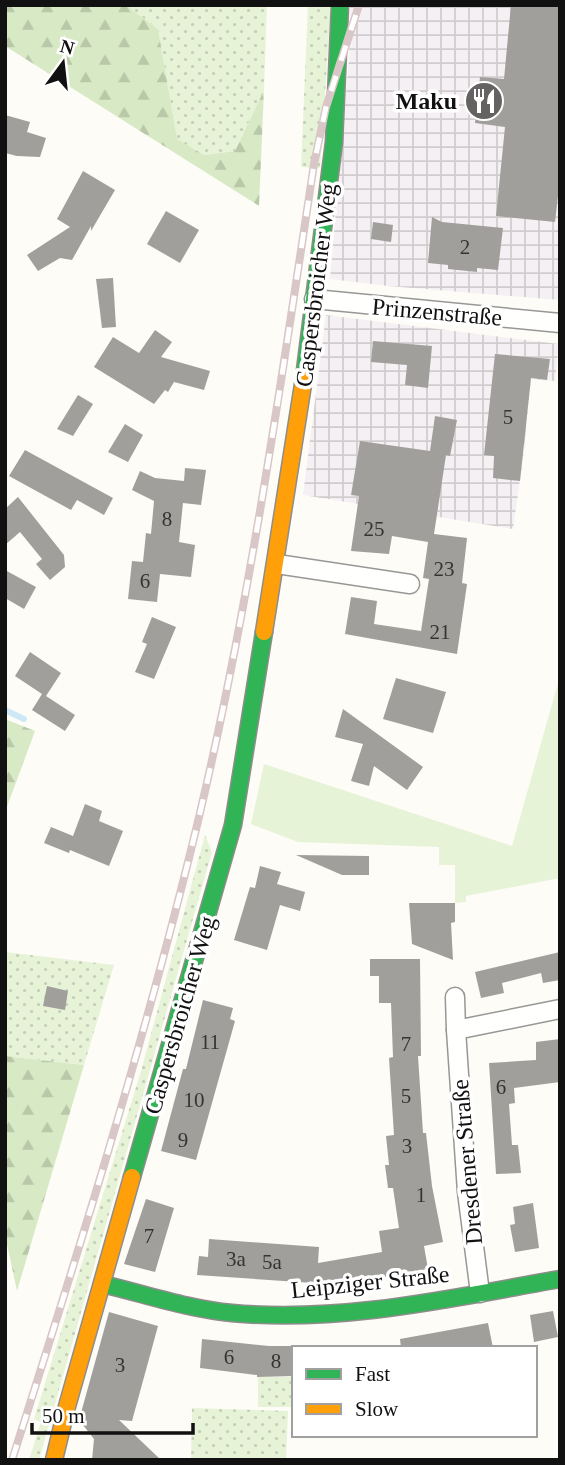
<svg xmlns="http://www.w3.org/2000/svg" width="565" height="1465" font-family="Georgia,serif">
<defs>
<pattern id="industrial-grid" width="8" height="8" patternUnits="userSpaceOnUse" patternTransform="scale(1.75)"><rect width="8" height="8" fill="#f5f0f3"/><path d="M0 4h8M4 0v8" fill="none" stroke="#d1cdcf"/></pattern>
<pattern id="grass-dots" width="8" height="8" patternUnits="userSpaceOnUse" patternTransform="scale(1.75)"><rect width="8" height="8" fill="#e7f3d7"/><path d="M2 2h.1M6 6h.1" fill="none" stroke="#c5cfb8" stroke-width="1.8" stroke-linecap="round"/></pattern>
<pattern id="forest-firs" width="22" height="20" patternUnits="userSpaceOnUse" patternTransform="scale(1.75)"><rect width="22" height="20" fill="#d8eac5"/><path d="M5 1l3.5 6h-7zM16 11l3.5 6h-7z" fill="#b8c8a8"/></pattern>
</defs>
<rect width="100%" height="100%" fill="#fdfcf7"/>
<g fill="url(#industrial-grid)">
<path d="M 350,5 L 560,5 L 560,300 L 388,286 L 330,279 L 349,59 Z"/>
<path d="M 326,315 L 559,344 L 555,381 L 531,379 L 523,459 L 513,529 L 303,495 Z"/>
</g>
<g fill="url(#grass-dots)">
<path d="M 126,5 L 267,5 L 264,90 L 235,151 L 204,155 L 177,140 L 158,29 Z"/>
<path d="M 308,5 L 331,5 L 320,168 L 301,167 Z"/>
<path d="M 205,835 L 212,852 L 39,1460 L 29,1460 L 41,1422 L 34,1419 L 141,1071 Z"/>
<path d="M 5,952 L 114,965 L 84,1065 L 5,1056 Z"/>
<rect x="258" y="1377" width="36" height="30"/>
<path d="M 192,1408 L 288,1411 L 286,1460 L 191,1460 Z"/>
</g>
<g fill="url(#forest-firs)">
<path d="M 5,5 L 126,5 L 158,29 L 177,139 L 204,155 L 235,151 L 264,90 L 259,206 L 5,46 Z"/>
<path d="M 5,719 L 35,731 L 5,812 Z"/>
<path d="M 5,1056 L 84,1065 L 17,1291 L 5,1235 Z"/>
</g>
<path fill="#e7f3d7" d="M 560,676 L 560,878 L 466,896 L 466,902 L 455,903 L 455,865 L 439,865 L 439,847 L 298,842 L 251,824 L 264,764 L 512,846 Z"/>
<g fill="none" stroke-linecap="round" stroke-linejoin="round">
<path stroke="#cde8f7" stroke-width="6" d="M 5,710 L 24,719"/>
</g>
<g fill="#a19f9c">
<path d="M 511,5 L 560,5 L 560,178 L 555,222 L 496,216 L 505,127 L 475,123 L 480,77 L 504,79 Z"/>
<path d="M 5,115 L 30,122 L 27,132 L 46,138 L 40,157 L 17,156 L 5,153 Z"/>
<path d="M 83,171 L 115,190 L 91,231 L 91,226 L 72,260 L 60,258 L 38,271 L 27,255 L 70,227 L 57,219 Z"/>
<path d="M 166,211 L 199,230 L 180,263 L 147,244 Z"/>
<path d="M 432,217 L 442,222 L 503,228 L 498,270 L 477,268 L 477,272 L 448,269 L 448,265 L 428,263 Z"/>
<path d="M 373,222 L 393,225 L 391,242 L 371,239 Z"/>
<path d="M 113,278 L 116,327 L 102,328 L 96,279 Z"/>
<path d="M 155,330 L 172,342 L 161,357 L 210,371 L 204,390 L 174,382 L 168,392 L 165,390 L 154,404 L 94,367 L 113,337 L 139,353 Z"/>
<path d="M 373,341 L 432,346 L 428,388 L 405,385 L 407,365 L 371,362 Z"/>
<path d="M 495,354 L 550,359 L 547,380 L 531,378 L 520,481 L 493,478 L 494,456 L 484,455 Z"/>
<path d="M 78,395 L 93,404 L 73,436 L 57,429 Z"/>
<path d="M 435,416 L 457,420 L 450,456 L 446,455 L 434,534 L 467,538 L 462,583 L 467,584 L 457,654 L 345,634 L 351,597 L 377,601 L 374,624 L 421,631 L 429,579 L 423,578 L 428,542 L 392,536 L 389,554 L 351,551 L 359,496 L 351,495 L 360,441 L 430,451 Z"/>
<path d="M 125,424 L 143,435 L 128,462 L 108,452 Z"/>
<path d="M 25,450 L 113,498 L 104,515 L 77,500 L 71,510 L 9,476 Z"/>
<path d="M 185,468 L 206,470 L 201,505 L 183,503 L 179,542 L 195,545 L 191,577 L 160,574 L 157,602 L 128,599 L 132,561 L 143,562 L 146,533 L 151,534 L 154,501 L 132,490 L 140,471 L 155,478 L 184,481 Z"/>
<path d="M 18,497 L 64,555 L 65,567 L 50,580 L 36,564 L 42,559 L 20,532 L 5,545 L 5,509 Z"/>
<path d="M 5,570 L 36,587 L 24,609 L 5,598 Z"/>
<path d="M 152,617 L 176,627 L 154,679 L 135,672 L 147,644 L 142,642 Z"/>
<path d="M 30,652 L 61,673 L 46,696 L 75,715 L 65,731 L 32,710 L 42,694 L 15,676 Z"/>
<path d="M 396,678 L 446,692 L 433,733 L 383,719 Z"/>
<path d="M 343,709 L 423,767 L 407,790 L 374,766 L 369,786 L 351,781 L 363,744 L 335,737 Z"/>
<path d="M 85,804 L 102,811 L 99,821 L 123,831 L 109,866 L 70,850 L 69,853 L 44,843 L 51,827 L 73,836 Z"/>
<path d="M 296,855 L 369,856 L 369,875 L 342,875 Z"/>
<path d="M 260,866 L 281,872 L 277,884 L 305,892 L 300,911 L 280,905 L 267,950 L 234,940 L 250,887 L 255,888 Z"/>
<path d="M 409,903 L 455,903 L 455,922 L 451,923 L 453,960 L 412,944 Z"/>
<path d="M 560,952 L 560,980 L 543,983 L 541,973 L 502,983 L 504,993 L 481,998 L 475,972 Z"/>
<path d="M 370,959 L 420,959 L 421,1056 L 418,1056 L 423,1133 L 426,1133 L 432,1186 L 443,1242 L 424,1246 L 428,1269 L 348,1284 L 348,1281 L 328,1284 L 197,1275 L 199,1256 L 208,1257 L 209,1239 L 319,1247 L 318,1263 L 382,1252 L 379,1231 L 399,1228 L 393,1188 L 388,1188 L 385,1165 L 389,1165 L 386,1136 L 394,1135 L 389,1058 L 393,1057 L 391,1003 L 379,1003 L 379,976 L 370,976 Z"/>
<path d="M 47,986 L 68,991 L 65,1010 L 43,1006 Z"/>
<path d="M 203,1000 L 233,1008 L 230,1019 L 235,1021 L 196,1160 L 161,1151 L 183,1069 L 186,1069 Z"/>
<path d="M 560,1039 L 560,1082 L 514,1088 L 515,1103 L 509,1104 L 512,1145 L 518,1145 L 521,1173 L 496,1174 L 489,1063 L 536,1060 L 536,1042 Z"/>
<path d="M 146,1199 L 174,1208 L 155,1272 L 124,1264 Z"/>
<path d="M 533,1203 L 539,1248 L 515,1252 L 510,1225 L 515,1224 L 513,1207 Z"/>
<path d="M 553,1311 L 558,1337 L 534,1342 L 530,1315 Z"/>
<path d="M 109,1312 L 158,1326 L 132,1421 L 119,1420 L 161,1460 L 92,1460 L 94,1439 L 79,1420 Z"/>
<path d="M 488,1323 L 493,1348 L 401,1348 L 400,1339 Z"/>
<path d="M 202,1339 L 269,1346 L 294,1346 L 294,1376 L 257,1377 L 257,1375 L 200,1368 Z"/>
</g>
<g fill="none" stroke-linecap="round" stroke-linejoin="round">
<defs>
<g id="street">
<path d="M 314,299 L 560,323"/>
<path d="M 277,564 L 410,584"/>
<path d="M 455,997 L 456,1030"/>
<path d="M 480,1293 L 467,1192 L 456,1030 L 560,1009"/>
</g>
<g id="fast">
<path d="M 304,378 L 334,142 L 340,5"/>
<path d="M 132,1177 L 233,825 L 264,632"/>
<path d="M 102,1284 C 145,1294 188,1309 232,1313 C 342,1323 452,1298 560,1279"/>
</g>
<g id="slow">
<path d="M 264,632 L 304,378"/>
<path d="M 54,1460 L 66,1410 L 132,1177"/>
</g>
</defs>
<use href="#street" stroke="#979795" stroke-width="21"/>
<use href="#fast" stroke="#8e8d8b" stroke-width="19"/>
<use href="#slow" stroke="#8e8d8b" stroke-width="19"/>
<use href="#street" stroke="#fffffe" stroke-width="18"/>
<use href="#fast" stroke="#30b455" stroke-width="16"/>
<use href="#slow" stroke="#ff9f0a" stroke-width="16"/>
<defs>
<path id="rail" d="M 12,1460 C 80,1247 147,1034 199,817 C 250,602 281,382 314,164 L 326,107 L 359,5"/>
</defs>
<use href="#rail" stroke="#d9c6c7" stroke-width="8"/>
<use href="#rail" stroke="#fff" stroke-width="5" stroke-dasharray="16" stroke-linecap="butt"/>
</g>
<defs>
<symbol id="restaurant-disc" viewBox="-11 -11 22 22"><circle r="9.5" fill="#646362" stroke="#fff"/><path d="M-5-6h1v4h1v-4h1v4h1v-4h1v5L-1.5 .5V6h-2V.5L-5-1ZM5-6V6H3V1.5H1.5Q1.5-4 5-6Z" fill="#fff"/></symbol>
</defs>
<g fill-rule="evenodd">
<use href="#restaurant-disc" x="462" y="79" width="44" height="44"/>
</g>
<g text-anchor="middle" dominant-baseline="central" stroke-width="7" stroke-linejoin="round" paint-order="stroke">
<g font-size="21" fill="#353434">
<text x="465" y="247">2</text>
<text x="508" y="417">5</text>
<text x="167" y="519">8</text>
<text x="374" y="529">25</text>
<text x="444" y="569">23</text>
<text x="145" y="581">6</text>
<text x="440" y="632">21</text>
<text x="210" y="1042">11</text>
<text x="406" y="1044">7</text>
<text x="501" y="1087">6</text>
<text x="406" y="1096">5</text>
<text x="194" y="1100">10</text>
<text x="183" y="1140">9</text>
<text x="407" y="1146">3</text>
<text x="421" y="1195">1</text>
<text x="149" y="1236">7</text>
<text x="236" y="1259">3a</text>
<text x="272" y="1262">5a</text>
<text x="229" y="1357">6</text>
<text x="276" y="1361">8</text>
<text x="120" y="1365">3</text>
</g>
<g font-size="24" font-weight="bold" fill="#111" stroke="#fff" text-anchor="end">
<text x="457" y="101">Maku</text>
</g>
<g font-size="24" fill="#111" stroke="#fff">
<text transform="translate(316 285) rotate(-83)">Caspersbroicher Weg</text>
<text transform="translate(437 312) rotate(5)">Prinzenstraße</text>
<text transform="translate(180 1015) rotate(-74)">Caspersbroicher Weg</text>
<text transform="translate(467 1162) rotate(-95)">Dresdener Straße</text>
<text transform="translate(370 1282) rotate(-6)">Leipziger Straße</text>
</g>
</g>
<rect width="565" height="1465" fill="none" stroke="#111111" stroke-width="14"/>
<rect x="292" y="1346" width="245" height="91" fill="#ffffff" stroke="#a0a0a0" stroke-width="2"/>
<rect x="306" y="1369" width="35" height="10" fill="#30b455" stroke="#a0a0a0" stroke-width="2"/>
<text x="355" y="1381" font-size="21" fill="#111111">Fast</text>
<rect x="306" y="1404" width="35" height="10" fill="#ff9f0a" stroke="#a0a0a0" stroke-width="2"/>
<text x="355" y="1416" font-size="21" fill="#111111">Slow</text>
<g transform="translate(63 63) rotate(15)" stroke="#ffffff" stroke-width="5" paint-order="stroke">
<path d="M0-5L12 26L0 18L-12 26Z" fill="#111111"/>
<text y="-10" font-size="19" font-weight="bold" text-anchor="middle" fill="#111111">N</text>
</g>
<path d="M32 1423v10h161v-10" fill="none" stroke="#111111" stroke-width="3.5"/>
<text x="42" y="1423" font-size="21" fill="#111111" stroke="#ffffff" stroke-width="5" paint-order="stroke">50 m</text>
</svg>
